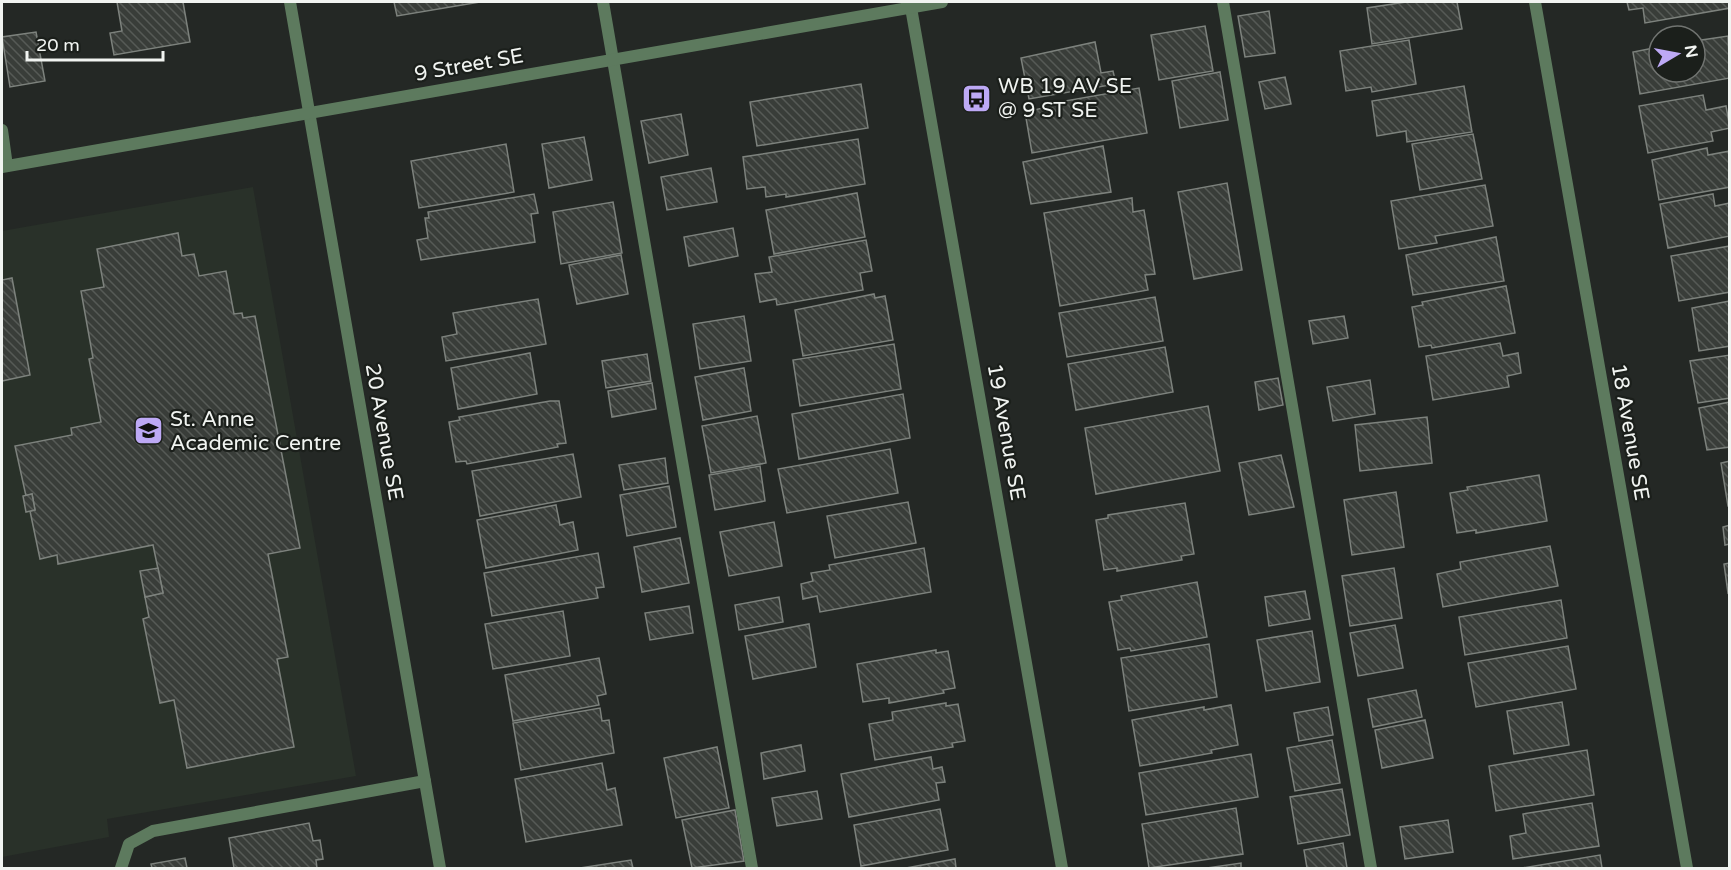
<svg xmlns="http://www.w3.org/2000/svg" width="1731" height="870" font-family="'Varela Round',sans-serif">
<defs>
<pattern id="building-back-hatch" width="6" height="6" patternUnits="userSpaceOnUse" patternTransform="scale(1.5)"><rect width="6" height="6" fill="#393d39"/><path d="M-1 5l2 2M0 0l6 6M5-1l2 2" fill="none" stroke="#565a56"/></pattern>
</defs>
<rect width="100%" height="100%" fill="#242825"/>
<path fill="#293129" d="M 253,187 L 356,776 L 107,819 L 109,837 L 2,857 L 2,231 Z"/>
<g fill="url(#building-back-hatch)" stroke="#7d827d" stroke-width="1.5">
<path d="M 117,2 L 183,2 L 190,42 L 114,55 L 110,33 L 122,31 Z"/>
<path d="M 394,2 L 480,2 L 397,16 Z"/>
<path d="M 1406,2 L 1457,2 L 1462,29 L 1372,44 L 1367,8 Z"/>
<path d="M 1627,2 L 1730,2 L 1730,8 L 1645,23 L 1643,8 L 1629,10 Z"/>
<path d="M 1269,11 L 1275,53 L 1245,57 L 1238,16 Z"/>
<path d="M 1205,26 L 1213,71 L 1159,80 L 1151,35 Z"/>
<path d="M 36,32 L 45,81 L 10,87 L 2,37 Z"/>
<path d="M 1728,36 L 1730,78 L 1640,94 L 1633,52 L 1659,47 L 1659,72 L 1695,72 L 1695,41 Z"/>
<path d="M 1409,40 L 1416,84 L 1372,92 L 1371,87 L 1346,91 L 1340,51 Z"/>
<path d="M 1095,42 L 1101,73 L 1113,71 L 1116,84 L 1029,99 L 1021,58 Z"/>
<path d="M 1220,72 L 1228,120 L 1180,128 L 1172,81 Z"/>
<path d="M 1285,77 L 1291,104 L 1265,109 L 1259,82 Z"/>
<path d="M 861,84 L 868,128 L 757,146 L 750,102 Z"/>
<path d="M 1464,86 L 1472,132 L 1407,142 L 1406,131 L 1377,136 L 1372,101 Z"/>
<path d="M 1139,88 L 1147,133 L 1032,153 L 1025,112 L 1043,108 L 1042,105 Z"/>
<path d="M 1703,95 L 1706,110 L 1726,106 L 1730,128 L 1711,132 L 1713,141 L 1648,153 L 1639,106 Z"/>
<path d="M 681,114 L 688,155 L 649,163 L 641,121 Z"/>
<path d="M 1473,134 L 1482,179 L 1420,190 L 1412,144 Z"/>
<path d="M 584,137 L 592,180 L 549,188 L 542,144 Z"/>
<path d="M 858,139 L 865,184 L 786,197 L 786,194 L 766,197 L 765,187 L 747,189 L 743,157 Z"/>
<path d="M 506,144 L 514,192 L 419,208 L 411,161 Z"/>
<path d="M 1103,146 L 1111,192 L 1031,204 L 1023,162 Z"/>
<path d="M 1707,148 L 1708,155 L 1730,151 L 1730,187 L 1659,200 L 1652,160 Z"/>
<path d="M 711,168 L 717,202 L 667,210 L 661,177 Z"/>
<path d="M 1227,183 L 1242,270 L 1194,279 L 1178,192 Z"/>
<path d="M 1485,185 L 1493,226 L 1435,236 L 1437,243 L 1399,249 L 1391,201 Z"/>
<path d="M 857,193 L 865,237 L 774,254 L 766,210 Z"/>
<path d="M 534,194 L 538,213 L 531,214 L 535,242 L 421,260 L 417,240 L 428,238 L 425,218 L 429,218 L 428,212 Z"/>
<path d="M 1713,194 L 1715,206 L 1730,203 L 1730,236 L 1668,248 L 1660,204 Z"/>
<path d="M 1132,198 L 1133,212 L 1144,210 L 1155,274 L 1145,275 L 1148,290 L 1060,306 L 1044,213 Z"/>
<path d="M 613,202 L 622,253 L 561,264 L 553,212 Z"/>
<path d="M 733,228 L 738,256 L 689,266 L 684,237 Z"/>
<path d="M 178,233 L 182,256 L 194,254 L 199,276 L 226,271 L 234,314 L 242,313 L 243,318 L 255,316 L 300,548 L 268,554 L 288,657 L 277,659 L 294,747 L 187,768 L 174,700 L 160,703 L 143,619 L 149,617 L 145,597 L 163,593 L 153,545 L 58,564 L 57,555 L 40,559 L 30,511 L 35,510 L 32,494 L 26,496 L 15,446 L 72,435 L 71,428 L 101,422 L 89,359 L 93,358 L 81,291 L 104,287 L 97,249 Z"/>
<path d="M 1496,237 L 1504,281 L 1413,295 L 1406,255 Z"/>
<path d="M 866,240 L 872,271 L 860,273 L 863,290 L 777,305 L 776,299 L 760,302 L 755,274 L 772,272 L 769,257 Z"/>
<path d="M 1730,246 L 1730,292 L 1679,301 L 1671,256 Z"/>
<path d="M 621,255 L 628,294 L 577,304 L 569,265 Z"/>
<path d="M 12,278 L 30,375 L 2,381 L 2,280 Z"/>
<path d="M 1506,286 L 1515,333 L 1432,348 L 1431,345 L 1419,347 L 1412,307 L 1423,305 L 1422,302 Z"/>
<path d="M 874,294 L 875,298 L 885,296 L 893,340 L 803,356 L 795,310 Z"/>
<path d="M 1155,297 L 1163,341 L 1067,357 L 1059,313 Z"/>
<path d="M 538,299 L 546,344 L 446,361 L 442,337 L 457,334 L 453,313 Z"/>
<path d="M 1730,301 L 1730,346 L 1699,351 L 1692,308 Z"/>
<path d="M 744,316 L 751,361 L 700,369 L 693,324 Z"/>
<path d="M 1344,316 L 1348,338 L 1313,344 L 1309,321 Z"/>
<path d="M 1500,343 L 1503,356 L 1518,353 L 1521,373 L 1507,376 L 1509,387 L 1433,400 L 1426,356 Z"/>
<path d="M 894,344 L 901,389 L 800,406 L 793,360 Z"/>
<path d="M 1165,347 L 1173,392 L 1076,410 L 1068,364 Z"/>
<path d="M 530,353 L 537,394 L 458,409 L 451,368 Z"/>
<path d="M 647,354 L 651,381 L 606,388 L 602,361 Z"/>
<path d="M 1730,355 L 1730,398 L 1698,403 L 1690,361 Z"/>
<path d="M 744,368 L 751,411 L 703,420 L 695,377 Z"/>
<path d="M 1278,378 L 1283,405 L 1259,410 L 1255,382 Z"/>
<path d="M 1370,380 L 1375,414 L 1333,421 L 1327,387 Z"/>
<path d="M 652,383 L 656,409 L 612,417 L 608,391 Z"/>
<path d="M 903,394 L 910,438 L 799,459 L 792,414 Z"/>
<path d="M 550,401 L 559,401 L 566,443 L 557,444 L 558,447 L 467,464 L 466,461 L 456,462 L 449,422 L 460,420 L 459,417 Z"/>
<path d="M 1730,402 L 1730,447 L 1707,450 L 1699,408 Z"/>
<path d="M 1208,406 L 1220,471 L 1096,494 L 1085,428 Z"/>
<path d="M 757,416 L 766,463 L 711,473 L 702,426 Z"/>
<path d="M 1427,417 L 1432,463 L 1360,471 L 1355,425 Z"/>
<path d="M 890,449 L 898,493 L 787,513 L 778,469 Z"/>
<path d="M 573,454 L 581,497 L 480,516 L 472,471 Z"/>
<path d="M 1281,455 L 1294,507 L 1249,515 L 1239,463 Z"/>
<path d="M 665,458 L 668,483 L 624,490 L 619,465 Z"/>
<path d="M 1730,461 L 1730,506 L 1728,506 L 1721,463 Z"/>
<path d="M 760,466 L 765,501 L 715,510 L 709,475 Z"/>
<path d="M 1539,475 L 1547,521 L 1476,533 L 1476,530 L 1457,533 L 1450,493 L 1468,490 L 1467,487 Z"/>
<path d="M 669,486 L 676,527 L 627,536 L 620,495 Z"/>
<path d="M 1396,492 L 1404,547 L 1352,555 L 1344,500 Z"/>
<path d="M 32,494 L 35,510 L 26,512 L 23,496 Z"/>
<path d="M 908,502 L 916,543 L 835,558 L 827,516 Z"/>
<path d="M 1185,503 L 1194,554 L 1181,556 L 1182,560 L 1117,571 L 1117,568 L 1104,570 L 1096,520 L 1108,518 L 1108,515 Z"/>
<path d="M 556,505 L 560,525 L 573,522 L 578,550 L 486,568 L 477,520 Z"/>
<path d="M 774,522 L 782,566 L 729,576 L 720,532 Z"/>
<path d="M 1730,525 L 1730,544 L 1725,545 L 1723,527 Z"/>
<path d="M 680,538 L 689,583 L 642,592 L 634,547 Z"/>
<path d="M 1550,546 L 1558,586 L 1443,607 L 1437,574 L 1461,569 L 1460,562 Z"/>
<path d="M 924,548 L 931,592 L 820,612 L 817,596 L 803,599 L 801,584 L 813,581 L 811,573 L 830,570 L 829,565 Z"/>
<path d="M 598,553 L 604,587 L 596,588 L 598,598 L 492,616 L 484,573 Z"/>
<path d="M 1730,563 L 1730,592 L 1728,593 L 1724,564 Z"/>
<path d="M 158,568 L 163,593 L 145,597 L 140,571 Z"/>
<path d="M 1394,568 L 1402,618 L 1350,626 L 1342,576 Z"/>
<path d="M 1197,582 L 1207,637 L 1131,651 L 1130,648 L 1118,650 L 1109,602 L 1122,600 L 1121,596 Z"/>
<path d="M 1305,591 L 1310,619 L 1269,626 L 1265,597 Z"/>
<path d="M 779,597 L 783,622 L 739,630 L 735,605 Z"/>
<path d="M 1561,600 L 1567,638 L 1465,655 L 1459,617 Z"/>
<path d="M 689,606 L 693,633 L 650,640 L 645,613 Z"/>
<path d="M 563,611 L 570,656 L 493,669 L 485,624 Z"/>
<path d="M 809,624 L 816,667 L 753,679 L 745,636 Z"/>
<path d="M 1395,625 L 1403,668 L 1358,676 L 1350,633 Z"/>
<path d="M 1312,631 L 1320,682 L 1266,691 L 1257,640 Z"/>
<path d="M 1209,644 L 1217,697 L 1129,711 L 1121,658 Z"/>
<path d="M 1568,646 L 1576,689 L 1476,707 L 1468,663 Z"/>
<path d="M 936,650 L 936,653 L 948,651 L 955,688 L 943,690 L 944,693 L 889,703 L 889,698 L 863,702 L 857,664 Z"/>
<path d="M 599,658 L 606,694 L 597,696 L 599,705 L 513,721 L 505,675 Z"/>
<path d="M 1416,690 L 1422,717 L 1373,727 L 1368,699 Z"/>
<path d="M 1562,702 L 1569,745 L 1514,754 L 1507,711 Z"/>
<path d="M 946,703 L 946,706 L 958,704 L 965,741 L 952,743 L 953,747 L 875,760 L 869,724 L 893,720 L 892,712 Z"/>
<path d="M 1231,705 L 1238,745 L 1211,750 L 1212,753 L 1140,766 L 1132,720 L 1204,707 L 1204,710 Z"/>
<path d="M 1328,707 L 1333,735 L 1299,741 L 1294,713 Z"/>
<path d="M 600,708 L 602,721 L 609,720 L 614,753 L 521,770 L 513,723 Z"/>
<path d="M 1425,720 L 1433,758 L 1382,768 L 1375,730 Z"/>
<path d="M 1332,740 L 1340,783 L 1295,791 L 1287,748 Z"/>
<path d="M 801,745 L 805,771 L 764,779 L 761,753 Z"/>
<path d="M 717,747 L 729,808 L 676,818 L 664,758 Z"/>
<path d="M 1587,750 L 1594,795 L 1496,811 L 1489,766 Z"/>
<path d="M 1251,754 L 1258,797 L 1146,815 L 1139,773 Z"/>
<path d="M 931,757 L 933,769 L 942,767 L 945,782 L 936,783 L 939,800 L 849,817 L 841,774 Z"/>
<path d="M 602,763 L 607,790 L 615,788 L 622,825 L 526,842 L 515,779 Z"/>
<path d="M 1342,789 L 1350,835 L 1298,844 L 1290,797 Z"/>
<path d="M 817,791 L 822,819 L 777,826 L 772,798 Z"/>
<path d="M 1592,803 L 1599,846 L 1513,859 L 1510,836 L 1526,833 L 1523,814 Z"/>
<path d="M 1236,808 L 1243,854 L 1149,868 L 1142,824 Z"/>
<path d="M 940,809 L 948,850 L 861,866 L 854,825 Z"/>
<path d="M 735,810 L 744,861 L 692,868 L 682,820 Z"/>
<path d="M 1448,820 L 1453,852 L 1405,859 L 1400,827 Z"/>
<path d="M 309,823 L 313,841 L 320,840 L 323,859 L 316,860 L 317,868 L 234,868 L 229,838 Z"/>
<path d="M 1343,843 L 1347,868 L 1307,868 L 1304,850 Z"/>
<path d="M 1600,855 L 1602,868 L 1522,868 Z"/>
<path d="M 185,858 L 187,868 L 152,868 L 151,864 Z"/>
<path d="M 955,859 L 956,868 L 906,868 Z"/>
<path d="M 631,860 L 633,868 L 580,868 Z"/>
<path d="M 1241,863 L 1241,868 L 1207,868 Z"/>
</g>
<g fill="none" stroke-linecap="round" stroke-linejoin="round">
<g stroke="#5d7a5e" stroke-width="12">
<path d="M 603,2 L 752,868"/>
<path d="M 1223,2 L 1371,868"/>
<path d="M 2,130 L 7,166"/>
<path d="M 121,868 L 129,844 L 153,831 L 425,781"/>
</g>
<g stroke="#5d7a5e" stroke-width="12">
<path d="M 290,2 L 440,868"/>
<path d="M 910,2 L 1062,868"/>
<path d="M 1535,2 L 1687,868"/>
<path d="M 2,167 L 942,2"/>
</g>
</g>
<defs>
<symbol id="bus-square" viewBox="-11 -11 22 22"><rect x="-9" y="-9" width="18" height="18" rx="4" fill="#bda9f5" stroke="#1b1f1b"/><path d="M-5-6H5V4H4V6H2V4H-2V6H-4V4H-5ZM-3.5-4V0h7V-4ZM-3.5 1.2v1.5H-2V1.2ZM2 1.2v1.5H3.5V1.2Z" fill="#111"/></symbol>
<symbol id="school-square" viewBox="-11 -11 22 22"><rect x="-9" y="-9" width="18" height="18" rx="4" fill="#bda9f5" stroke="#1b1f1b"/><path d="M0-5L7-2L0 1L-7-2ZM-4 1L0 2.5L4 1V4Q0 6-4 4Z" fill="#111"/></symbol>
</defs>
<g fill-rule="evenodd">
<use href="#bus-square" x="960" y="82" width="33" height="33"/>
<use href="#school-square" x="132" y="414" width="33" height="33"/>
</g>
<g text-anchor="middle" dominant-baseline="central" stroke-width="4.5" stroke-linejoin="round" paint-order="stroke">
<g font-size="21" fill="#f1f4f1" stroke="#1b1f1b">
<text transform="translate(469 65) rotate(-10)">9 Street SE</text>
<text transform="translate(384 432) rotate(80)">20 Avenue SE</text>
<text transform="translate(1006 432) rotate(80)">19 Avenue SE</text>
<text transform="translate(1630 432) rotate(80)">18 Avenue SE</text>
</g>
<g font-size="21" fill="#f1f4f1" stroke="#1b1f1b" text-anchor="start">
<text x="998" y="86">WB 19 AV SE<tspan x="998" dy="24">@ 9 ST SE</tspan></text>
<text x="170" y="419">St. Anne<tspan x="170" dy="24">Academic Centre</tspan></text>
</g>
</g>
<rect width="1731" height="870" fill="none" stroke="#f1f4f1" stroke-width="6"/>
<g transform="translate(1677 54) rotate(80)"><circle r="28" fill="#1b1f1b" stroke="#717471" stroke-width="1.5"/>
<path d="M0-4.5L10 22L0 15L-10 22Z" fill="#bda9f5"/>
<text y="-9" font-size="16" font-weight="bold" text-anchor="middle" fill="#f1f4f1">N</text>
</g>
<path d="M27 51v9h136v-9" fill="none" stroke="#f1f4f1" stroke-width="3"/>
<text x="36" y="51" font-size="18" fill="#f1f4f1" stroke="#1b1f1b" stroke-width="4.5" paint-order="stroke">20 m</text>
</svg>
